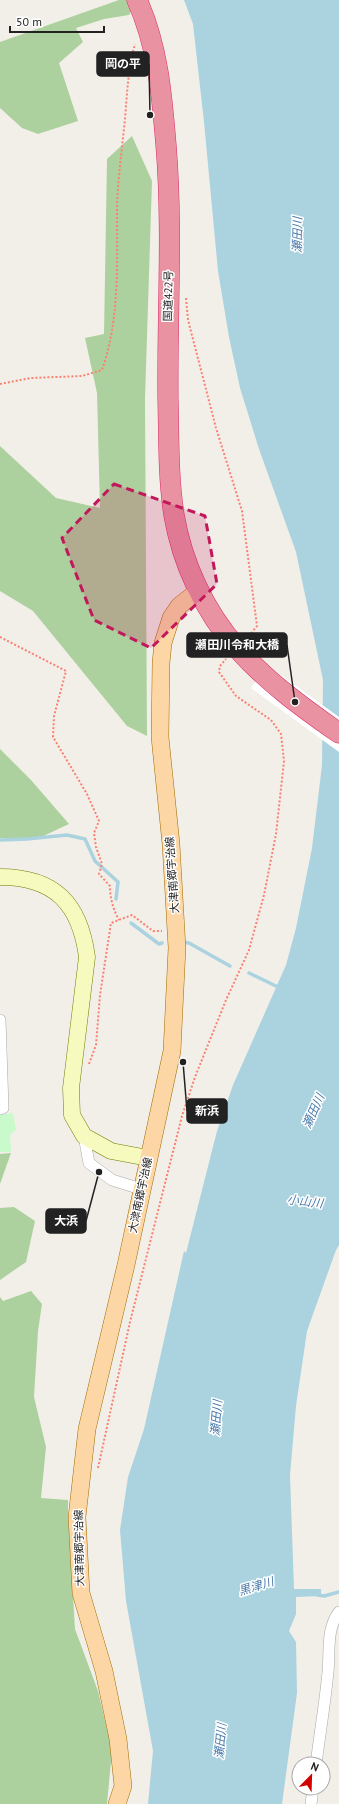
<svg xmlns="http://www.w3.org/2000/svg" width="339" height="1804" font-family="'PT Sans','Noto Sans JP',sans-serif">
<rect width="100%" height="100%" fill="#f2efe9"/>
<g fill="#add19e">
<path d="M 119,0 L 127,0 L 133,8 L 129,15 L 104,19 L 76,28 L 83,42 L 59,63 L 78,121 L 38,134 L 22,128 L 0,108 L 0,42 Z"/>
<path d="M 132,136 L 152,181 L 145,399 L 147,736 L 127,726 L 33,611 L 0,591 L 0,446 L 56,498 L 100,508 L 97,393 L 85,338 L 104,334 L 107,159 Z"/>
<path d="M 0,749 L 31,780 L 69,824 L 39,838 L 0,838 Z"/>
<path d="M 11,1153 L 0,1184 L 0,1154 Z"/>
<path d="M 14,1207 L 35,1221 L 26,1262 L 0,1280 L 0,1208 Z"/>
<path d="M 31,1291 L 42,1304 L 38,1331 L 34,1397 L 46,1447 L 41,1498 L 68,1500 L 68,1513 L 75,1629 L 98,1691 L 112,1751 L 107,1804 L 0,1804 L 0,1297 L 3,1301 Z"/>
</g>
<path fill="#c8facc" d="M 13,1113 L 16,1130 L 10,1135 L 11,1152 L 0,1152 L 0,1115 Z"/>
<path fill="#aad3df" d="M 184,0 L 339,0 L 339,1245 L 336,1250 L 307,1331 L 296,1406 L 290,1475 L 294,1589 L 321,1589 L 321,1596 L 296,1597 L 296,1614 L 289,1631 L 296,1642 L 297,1693 L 282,1804 L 148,1804 L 153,1751 L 126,1601 L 120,1530 L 128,1477 L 144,1429 L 184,1251 L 186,1253 L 217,1131 L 233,1085 L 286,965 L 296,928 L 312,848 L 322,765 L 323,680 L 296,552 L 259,449 L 240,388 L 229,337 L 218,271 L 204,122 L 193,24 Z"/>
<path fill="#fff" d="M 267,665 L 339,717 L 339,752 L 251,688 Z"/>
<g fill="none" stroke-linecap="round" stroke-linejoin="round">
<g stroke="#aad3df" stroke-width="3.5">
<path d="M 0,840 L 27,839 L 67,835 L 85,839 L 95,861 L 118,882 L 116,899"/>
<path d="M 131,923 L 159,944 L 162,943"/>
<path d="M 183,942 L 189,943 L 230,966"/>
<path d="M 249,973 L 280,988"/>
<path d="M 317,1595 L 324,1596 L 339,1592"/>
</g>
<defs>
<g id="street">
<path d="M 0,1020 L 3,1108 L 0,1109"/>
<path d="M 84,1136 L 89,1163 L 112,1180 L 141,1189"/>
<path d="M 316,1764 C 320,1733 325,1703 328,1672 C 330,1652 326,1629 339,1612"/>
<path d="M 311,1804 L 313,1788"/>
</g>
<path id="secondary" d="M 0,877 C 55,877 80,904 87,957 L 71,1088 L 72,1115 L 84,1136 L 111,1151 L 148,1158"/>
<path id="primary" d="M 117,1804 L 123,1786 L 118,1739 L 104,1671 L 81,1593 L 77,1517 L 87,1429 L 126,1265 L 172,1051 L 177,948 L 171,844 L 160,737 L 161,663 L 163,643 L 171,618 L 179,606 L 198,591"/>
<path id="highway" d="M 137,0 C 158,46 162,96 166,145 C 173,230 167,314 168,399 C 169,438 168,477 174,515 C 182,563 205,612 237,648 C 266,681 303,708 339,733"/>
</defs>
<use href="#street" stroke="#a9a9a9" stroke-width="12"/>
<use href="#secondary" stroke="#707d05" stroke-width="17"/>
<use href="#primary" stroke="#a06b00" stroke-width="18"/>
<use href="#highway" stroke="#dc2a67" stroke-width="21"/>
<g stroke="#fa8072" stroke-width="2" stroke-dasharray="2 2" stroke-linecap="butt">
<path d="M 186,298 L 188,320 L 216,428 L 242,511 L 257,626 L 249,636"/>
<path d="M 0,384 L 31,378 L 82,376 L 102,370 C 120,319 117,261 117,207 C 118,178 122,149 125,119 C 127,94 128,69 135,44"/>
<path d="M 0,637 L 66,671 L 54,716 L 53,737 L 87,794 L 99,821 L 94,833 L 96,847 L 102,864 L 99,874 L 110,886 C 110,898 113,909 119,920"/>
<path d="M 89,1064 L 96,1045 L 100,995 L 111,923 L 132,915 L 153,931 L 162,931"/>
<path d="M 98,1468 L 130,1322 L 182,1116 L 195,1077 L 226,1000 L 249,950 L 264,895 L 276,834 L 284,761 L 281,734 L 271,720 L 236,696 L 219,672 L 220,666 L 226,659"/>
</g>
<use href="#street" stroke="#fff" stroke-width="11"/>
<use href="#secondary" stroke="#f7fabf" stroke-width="16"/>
<use href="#primary" stroke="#fcd6a4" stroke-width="17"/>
<use href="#highway" stroke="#e892a2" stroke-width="20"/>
</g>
<path fill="#c2185b" fill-opacity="0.2" stroke="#c2185b" stroke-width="3" stroke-dasharray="8 5" stroke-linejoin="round" d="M 114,484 L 205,516 L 217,584 L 151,648 L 94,620 L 62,538 Z"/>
<g text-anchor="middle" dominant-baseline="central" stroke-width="3" stroke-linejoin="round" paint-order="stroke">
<g font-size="11" fill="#222" stroke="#fff">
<text transform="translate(168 296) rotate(-89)">国道422号</text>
<text transform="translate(172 875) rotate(-94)">大津南郷宇治線</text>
<text transform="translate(140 1195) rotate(-78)">大津南郷宇治線</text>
<text transform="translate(79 1548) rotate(-91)">大津南郷宇治線</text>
</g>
<g font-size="12" font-style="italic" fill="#4a7aab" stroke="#fff">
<text transform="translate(297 235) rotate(-89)">瀬田川</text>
<text transform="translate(313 1111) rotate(-66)">瀬田川</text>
<text transform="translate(305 1201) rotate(7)">小山川</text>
<text transform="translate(216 1418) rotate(-86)">瀬田川</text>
<text transform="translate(256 1586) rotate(-17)">黒津川</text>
<text transform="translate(220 1741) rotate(-85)">瀬田川</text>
</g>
</g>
<path fill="none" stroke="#222" stroke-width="1.5" d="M150 115L149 64M295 702L287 645M183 1062L187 1111M99 1172L86 1221"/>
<g fill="#222" stroke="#fff" stroke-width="1.5">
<circle cx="150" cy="115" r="4"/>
<circle cx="295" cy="702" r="4"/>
<circle cx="183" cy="1062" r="4"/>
<circle cx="99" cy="1172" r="4"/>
</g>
<g fill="#222" stroke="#222" stroke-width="1.5">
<rect x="97" y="52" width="52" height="24" rx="4"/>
<rect x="187" y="633" width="100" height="24" rx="4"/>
<rect x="187" y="1099" width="40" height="24" rx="4"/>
<rect x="46" y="1209" width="40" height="24" rx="4"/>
</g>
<g font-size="12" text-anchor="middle" font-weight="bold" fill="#fff">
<text x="123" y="68">岡の平</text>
<text x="237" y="649">瀬田川令和大橋</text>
<text x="207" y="1115">新浜</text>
<text x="66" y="1225">大浜</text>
</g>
<g transform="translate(311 1776) rotate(23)"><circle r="19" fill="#ffffff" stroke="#a7a7a7"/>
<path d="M0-3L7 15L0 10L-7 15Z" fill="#d40000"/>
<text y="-6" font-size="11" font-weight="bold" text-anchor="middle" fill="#222222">N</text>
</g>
<path d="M10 26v6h94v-6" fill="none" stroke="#222222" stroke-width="2"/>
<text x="16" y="26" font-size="12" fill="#222222" stroke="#ffffff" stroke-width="3" paint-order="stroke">50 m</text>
</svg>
